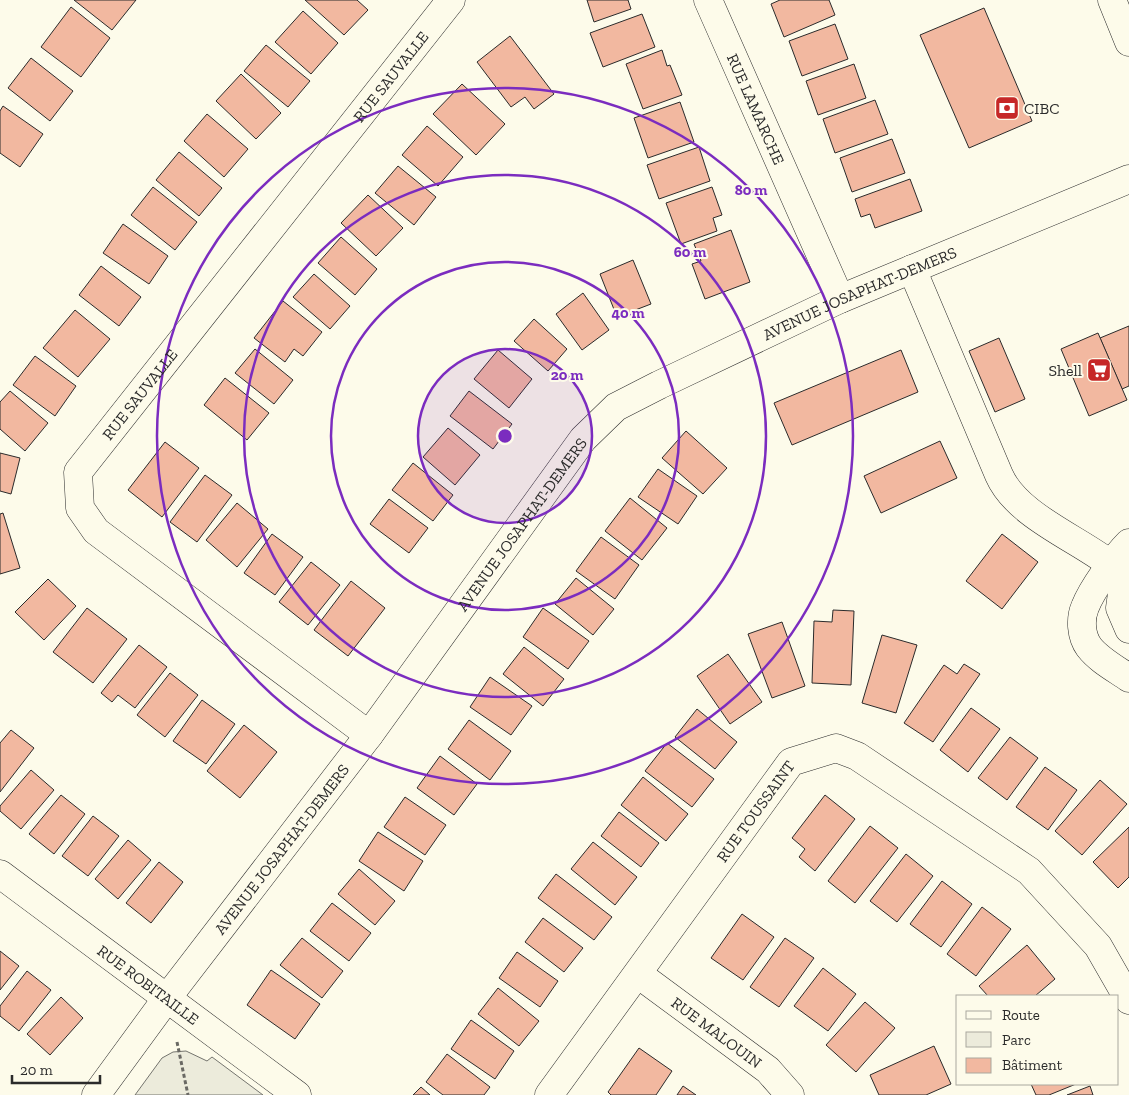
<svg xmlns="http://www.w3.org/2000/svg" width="1129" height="1095" font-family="'Zilla Slab',serif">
<rect width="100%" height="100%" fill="#fdfbea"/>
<path fill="#ecebdb" stroke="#74746e" d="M 186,1051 L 207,1061 L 212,1057 L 263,1095 L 135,1095 L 162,1058 L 173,1052 Z"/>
<g fill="#f2b8a0" stroke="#2b2b2b">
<path d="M 74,0 L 136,0 L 112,30 Z"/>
<path d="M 305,0 L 357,0 L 368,10 L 344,35 Z"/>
<path d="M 587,0 L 628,0 L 631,9 L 594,22 Z"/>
<path d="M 780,0 L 829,0 L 835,15 L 784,37 L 771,4 Z"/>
<path d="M 71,7 L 110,38 L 81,77 L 41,47 Z"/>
<path d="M 984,8 L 1032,121 L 969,148 L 920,35 Z"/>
<path d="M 303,11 L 338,43 L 311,74 L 275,42 Z"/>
<path d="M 642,14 L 655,47 L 603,67 L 590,33 Z"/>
<path d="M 835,24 L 848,59 L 802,76 L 789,41 Z"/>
<path d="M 510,36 L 554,94 L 534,109 L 525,97 L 511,107 L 477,62 Z"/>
<path d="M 266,45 L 310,81 L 288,107 L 244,71 Z"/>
<path d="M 662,50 L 667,66 L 670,65 L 682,95 L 643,109 L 626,64 Z"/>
<path d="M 31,58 L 73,91 L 50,121 L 8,88 Z"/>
<path d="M 854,64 L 866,98 L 818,115 L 806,81 Z"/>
<path d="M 241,74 L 281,113 L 256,139 L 216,101 Z"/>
<path d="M 462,84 L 505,124 L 476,155 L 433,114 Z"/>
<path d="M 875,100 L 888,134 L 835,153 L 823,119 Z"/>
<path d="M 680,102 L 694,142 L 648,158 L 634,118 Z"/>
<path d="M 3,106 L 43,134 L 20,167 L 0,153 L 0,111 Z"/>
<path d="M 207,114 L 248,149 L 224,177 L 184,141 Z"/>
<path d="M 427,126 L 463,157 L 438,186 L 402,155 Z"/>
<path d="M 892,139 L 905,173 L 852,192 L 840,158 Z"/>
<path d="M 699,147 L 710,181 L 659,199 L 647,165 Z"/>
<path d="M 179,152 L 222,188 L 199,216 L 156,180 Z"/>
<path d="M 398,166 L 436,197 L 414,225 L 375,193 Z"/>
<path d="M 910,179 L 922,211 L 875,228 L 870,214 L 861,217 L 855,199 Z"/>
<path d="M 153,187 L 197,222 L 175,250 L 131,215 Z"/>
<path d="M 712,187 L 722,215 L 713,218 L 717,231 L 681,244 L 666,203 Z"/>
<path d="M 368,195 L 403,228 L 376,256 L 341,223 Z"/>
<path d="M 123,224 L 168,256 L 149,284 L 103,253 Z"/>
<path d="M 731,230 L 750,282 L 705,299 L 692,264 L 701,261 L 694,244 Z"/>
<path d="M 341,237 L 377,269 L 355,295 L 318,263 Z"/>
<path d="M 633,260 L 651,304 L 617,317 L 600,274 Z"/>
<path d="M 101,266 L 141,297 L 119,326 L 79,295 Z"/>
<path d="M 314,274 L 350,306 L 330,329 L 293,297 Z"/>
<path d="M 583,293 L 609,330 L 582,350 L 556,314 Z"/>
<path d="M 283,301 L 322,332 L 303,356 L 294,349 L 285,362 L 254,338 Z"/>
<path d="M 75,310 L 110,339 L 78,377 L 43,348 Z"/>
<path d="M 534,319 L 567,349 L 548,371 L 514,341 Z"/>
<path d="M 1129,326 L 1129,386 L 1122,389 L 1100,338 Z"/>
<path d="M 1098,333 L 1127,400 L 1089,416 L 1061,349 Z"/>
<path d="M 999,338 L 1025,399 L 995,412 L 969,351 Z"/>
<path d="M 255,349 L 293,380 L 274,404 L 235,373 Z"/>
<path d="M 498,350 L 532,379 L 509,408 L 474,379 Z"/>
<path d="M 901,350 L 918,392 L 792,445 L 774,403 Z"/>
<path d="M 35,356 L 76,386 L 55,416 L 13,385 Z"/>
<path d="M 225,378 L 269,413 L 247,440 L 204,405 Z"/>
<path d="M 10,391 L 48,423 L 25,451 L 0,429 L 0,402 Z"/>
<path d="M 469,391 L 512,424 L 493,449 L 450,416 Z"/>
<path d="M 448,428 L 480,455 L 455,485 L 423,457 Z"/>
<path d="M 686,431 L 727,468 L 703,494 L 662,458 Z"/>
<path d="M 940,441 L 957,478 L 881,513 L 864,476 Z"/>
<path d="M 165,442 L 199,468 L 162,517 L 128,490 Z"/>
<path d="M 0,453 L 20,458 L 11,494 L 0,491 Z"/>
<path d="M 413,463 L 453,495 L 433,521 L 392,490 Z"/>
<path d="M 658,469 L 697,496 L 678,524 L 638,497 Z"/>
<path d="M 205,475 L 232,495 L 197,542 L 170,522 Z"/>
<path d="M 630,498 L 667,528 L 642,560 L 605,531 Z"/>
<path d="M 389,499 L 428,528 L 409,553 L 370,524 Z"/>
<path d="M 237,503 L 268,529 L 237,567 L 206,540 Z"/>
<path d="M 3,513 L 20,568 L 0,574 L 0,514 Z"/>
<path d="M 272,534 L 303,557 L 275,595 L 244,573 Z"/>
<path d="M 1002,534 L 1038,562 L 1002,609 L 966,581 Z"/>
<path d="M 601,537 L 639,565 L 615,599 L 576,571 Z"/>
<path d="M 311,562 L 340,585 L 308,625 L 279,602 Z"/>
<path d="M 576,578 L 614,609 L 593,635 L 555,604 Z"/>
<path d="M 48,579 L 76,606 L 44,640 L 15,612 Z"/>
<path d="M 351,581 L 385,608 L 348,656 L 314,630 Z"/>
<path d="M 87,608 L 127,639 L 93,683 L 53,652 Z"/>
<path d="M 543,608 L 589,641 L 568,669 L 523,637 Z"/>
<path d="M 833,610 L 854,611 L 851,685 L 812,683 L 814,621 L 832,622 Z"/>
<path d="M 782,622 L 805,686 L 772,698 L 748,634 Z"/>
<path d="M 882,635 L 917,645 L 896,713 L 862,703 Z"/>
<path d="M 139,645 L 167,667 L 135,708 L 118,695 L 112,702 L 101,693 Z"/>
<path d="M 524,647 L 564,679 L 543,706 L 503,674 Z"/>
<path d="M 728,654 L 762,702 L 730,724 L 697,676 Z"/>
<path d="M 964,664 L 980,674 L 933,742 L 904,723 L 944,665 L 957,674 Z"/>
<path d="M 170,673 L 198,695 L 165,737 L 137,715 Z"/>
<path d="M 490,677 L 532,706 L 511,735 L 470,707 Z"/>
<path d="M 202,700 L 235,724 L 206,764 L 173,741 Z"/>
<path d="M 971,708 L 1000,729 L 968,772 L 940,750 Z"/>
<path d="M 697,709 L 737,742 L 715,769 L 675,737 Z"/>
<path d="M 469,720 L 511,751 L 490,780 L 448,749 Z"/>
<path d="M 244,725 L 277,752 L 240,798 L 207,771 Z"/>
<path d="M 11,730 L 34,748 L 0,792 L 0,743 Z"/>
<path d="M 1010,737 L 1038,758 L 1007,800 L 978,778 Z"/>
<path d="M 667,743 L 714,779 L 692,807 L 645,771 Z"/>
<path d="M 440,756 L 477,784 L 454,815 L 417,788 Z"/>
<path d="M 1045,767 L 1077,790 L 1048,830 L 1016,807 Z"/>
<path d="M 31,770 L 54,790 L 21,829 L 0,811 L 0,806 Z"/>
<path d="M 643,777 L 688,814 L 666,841 L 621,805 Z"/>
<path d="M 1100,780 L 1127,804 L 1082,855 L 1055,831 Z"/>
<path d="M 61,795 L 85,814 L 54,854 L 29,834 Z"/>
<path d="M 825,795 L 855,819 L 815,871 L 799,857 L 805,849 L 792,838 Z"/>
<path d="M 405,797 L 446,825 L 425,855 L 384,827 Z"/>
<path d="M 619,812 L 659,843 L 641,867 L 601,836 Z"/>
<path d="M 93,816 L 119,836 L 88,876 L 62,856 Z"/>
<path d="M 870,826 L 898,848 L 855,903 L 828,881 Z"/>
<path d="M 1129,827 L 1129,877 L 1118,888 L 1093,862 Z"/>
<path d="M 378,832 L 423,861 L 404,891 L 359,861 Z"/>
<path d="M 128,840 L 151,860 L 118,899 L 95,879 Z"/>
<path d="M 593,842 L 637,877 L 615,905 L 571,869 Z"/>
<path d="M 906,854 L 933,876 L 897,922 L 870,901 Z"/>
<path d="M 159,862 L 183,882 L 151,923 L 126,903 Z"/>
<path d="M 359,869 L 395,901 L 375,925 L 338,894 Z"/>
<path d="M 556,874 L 612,917 L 594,940 L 538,898 Z"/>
<path d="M 942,881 L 972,904 L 941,947 L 910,924 Z"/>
<path d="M 332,903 L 371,933 L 349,961 L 310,931 Z"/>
<path d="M 982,907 L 1011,929 L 976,976 L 947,954 Z"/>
<path d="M 742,914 L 774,937 L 743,980 L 711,958 Z"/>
<path d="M 543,918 L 583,948 L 564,972 L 525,942 Z"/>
<path d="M 302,938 L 343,971 L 322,998 L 280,965 Z"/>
<path d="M 785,938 L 814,958 L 779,1007 L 750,987 Z"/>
<path d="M 1027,945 L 1055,979 L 1035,996 L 988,996 L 979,986 Z"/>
<path d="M 0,951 L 19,966 L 0,990 Z"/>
<path d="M 517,952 L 558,981 L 540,1007 L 499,978 Z"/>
<path d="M 823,968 L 856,994 L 828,1031 L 794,1006 Z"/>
<path d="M 271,970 L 320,1004 L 295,1039 L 247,1005 Z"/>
<path d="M 27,971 L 51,990 L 19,1031 L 0,1016 L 0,1006 Z"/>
<path d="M 498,988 L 539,1021 L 519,1046 L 478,1014 Z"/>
<path d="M 61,997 L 83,1018 L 50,1055 L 27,1034 Z"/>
<path d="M 865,1002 L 895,1028 L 856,1072 L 826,1045 Z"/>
<path d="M 471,1020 L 514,1051 L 495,1079 L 451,1049 Z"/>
<path d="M 934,1046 L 951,1084 L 926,1095 L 879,1095 L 870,1075 Z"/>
<path d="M 639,1048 L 672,1071 L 656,1095 L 611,1095 L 608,1092 Z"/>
<path d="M 447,1054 L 490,1087 L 484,1095 L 443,1095 L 426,1082 Z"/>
<path d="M 1031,1084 L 1076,1084 L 1049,1095 L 1036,1095 Z"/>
<path d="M 683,1086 L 696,1095 L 677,1095 Z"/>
<path d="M 1090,1086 L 1093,1095 L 1067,1095 Z"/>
<path d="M 421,1087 L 430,1095 L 413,1095 Z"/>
</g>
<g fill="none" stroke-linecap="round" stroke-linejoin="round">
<defs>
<g id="minor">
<path id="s1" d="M 708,0 L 840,299"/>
<path d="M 1112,0 L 1129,42"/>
<path d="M 912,269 L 999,475 C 1018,518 1083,540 1118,570 C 1123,574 1125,581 1129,586"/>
<path d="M 1129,543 C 1115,557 1092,589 1085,607 C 1080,619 1081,636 1089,647 C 1099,660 1116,669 1129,678"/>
<path d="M 1124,579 L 1120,608 L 1129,629"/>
<path id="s2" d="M 369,735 L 96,531 L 80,508 L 78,472 L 451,0"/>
<path id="s3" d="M 0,874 L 297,1095"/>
<path id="s4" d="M 638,974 L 768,1070 L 790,1095"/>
<path id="s5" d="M 96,1095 L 167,998 L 369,735 L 583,439 L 616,407 L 659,385 L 840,299 L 1129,179"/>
<path id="s6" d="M 549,1095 L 791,762 L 836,748 L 857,756 L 1029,871 L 1098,946 L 1129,1000"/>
</g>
</defs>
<use href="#minor" stroke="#2b2b2b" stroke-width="29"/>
<path stroke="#6a6964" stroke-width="3" stroke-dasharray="4 2.5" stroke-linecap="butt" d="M 177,1042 L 188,1095"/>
<use href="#minor" stroke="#fdfbea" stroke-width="28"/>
</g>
<circle cx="505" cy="436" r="87" fill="#7b2cbf" fill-opacity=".12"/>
<g fill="none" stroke="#7b2cbf" stroke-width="2.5">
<circle cx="505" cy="436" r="87"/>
<circle cx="505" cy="436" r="174"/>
<circle cx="505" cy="436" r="261"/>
<circle cx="505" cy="436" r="348"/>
</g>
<defs>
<symbol id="bank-square" viewBox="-11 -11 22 22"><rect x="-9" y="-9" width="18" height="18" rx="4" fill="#c62828" stroke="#fdfbea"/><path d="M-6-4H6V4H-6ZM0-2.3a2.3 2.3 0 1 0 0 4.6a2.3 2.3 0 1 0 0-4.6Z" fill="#fff"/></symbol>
<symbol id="supermarket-square" viewBox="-11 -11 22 22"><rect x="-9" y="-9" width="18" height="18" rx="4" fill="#c62828" stroke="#fdfbea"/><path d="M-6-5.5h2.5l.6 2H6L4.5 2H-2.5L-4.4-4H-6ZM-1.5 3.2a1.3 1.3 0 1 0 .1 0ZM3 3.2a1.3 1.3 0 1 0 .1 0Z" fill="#fff"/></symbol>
</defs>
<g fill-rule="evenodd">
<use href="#bank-square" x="993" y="94" width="28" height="28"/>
<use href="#supermarket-square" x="1085" y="356" width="28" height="28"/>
</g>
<g text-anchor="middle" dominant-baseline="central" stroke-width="4" stroke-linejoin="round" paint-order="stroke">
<g font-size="16" fill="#2b2b2b" stroke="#fdfbea">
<text stroke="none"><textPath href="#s2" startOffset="909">RUE SAUVALLE</textPath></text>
<text stroke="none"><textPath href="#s1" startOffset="119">RUE LAMARCHE</textPath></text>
<text stroke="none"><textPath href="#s5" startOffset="1132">AVENUE JOSAPHAT-DEMERS</textPath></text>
<text stroke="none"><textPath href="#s2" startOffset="504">RUE SAUVALLE</textPath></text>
<text stroke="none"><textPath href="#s5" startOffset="712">AVENUE JOSAPHAT-DEMERS</textPath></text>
<text stroke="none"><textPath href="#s6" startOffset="351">RUE TOUSSAINT</textPath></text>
<text stroke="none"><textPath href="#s5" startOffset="308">AVENUE JOSAPHAT-DEMERS</textPath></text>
<text stroke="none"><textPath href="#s3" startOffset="185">RUE ROBITAILLE</textPath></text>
<text stroke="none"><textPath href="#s4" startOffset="98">RUE MALOUIN</textPath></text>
</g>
<g font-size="16" fill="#2b2b2b" stroke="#fdfbea" text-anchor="start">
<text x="1024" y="108">CIBC</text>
<text x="1082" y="370" text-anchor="end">Shell</text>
</g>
</g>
<circle cx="505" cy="436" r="8" fill="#7b2cbf" stroke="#fdfbea" stroke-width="2.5"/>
<g font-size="15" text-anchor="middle" font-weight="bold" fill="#7b2cbf" stroke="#fdfbea" stroke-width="4" stroke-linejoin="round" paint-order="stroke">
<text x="751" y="195">80 m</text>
<text x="690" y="257">60 m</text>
<text x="628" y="318">40 m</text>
<text x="567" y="380">20 m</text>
</g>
<rect x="956" y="995" width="162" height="90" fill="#fdfbea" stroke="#a9a89e"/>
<rect x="966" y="1011" width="25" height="8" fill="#fdfbea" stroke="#a9a89e"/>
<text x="1002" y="1020" font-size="15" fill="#2b2b2b">Route</text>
<rect x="966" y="1032" width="25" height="15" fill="#ecebdb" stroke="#a9a89e"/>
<text x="1002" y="1045" font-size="15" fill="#2b2b2b">Parc</text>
<rect x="966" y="1058" width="25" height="15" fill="#f2b8a0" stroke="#a9a89e"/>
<text x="1002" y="1070" font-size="15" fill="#2b2b2b">Bâtiment</text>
<path d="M12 1075v8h88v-8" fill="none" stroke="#2b2b2b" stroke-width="2.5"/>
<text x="20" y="1075" font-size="15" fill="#2b2b2b" stroke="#fdfbea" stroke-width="4" paint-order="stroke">20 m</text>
</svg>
